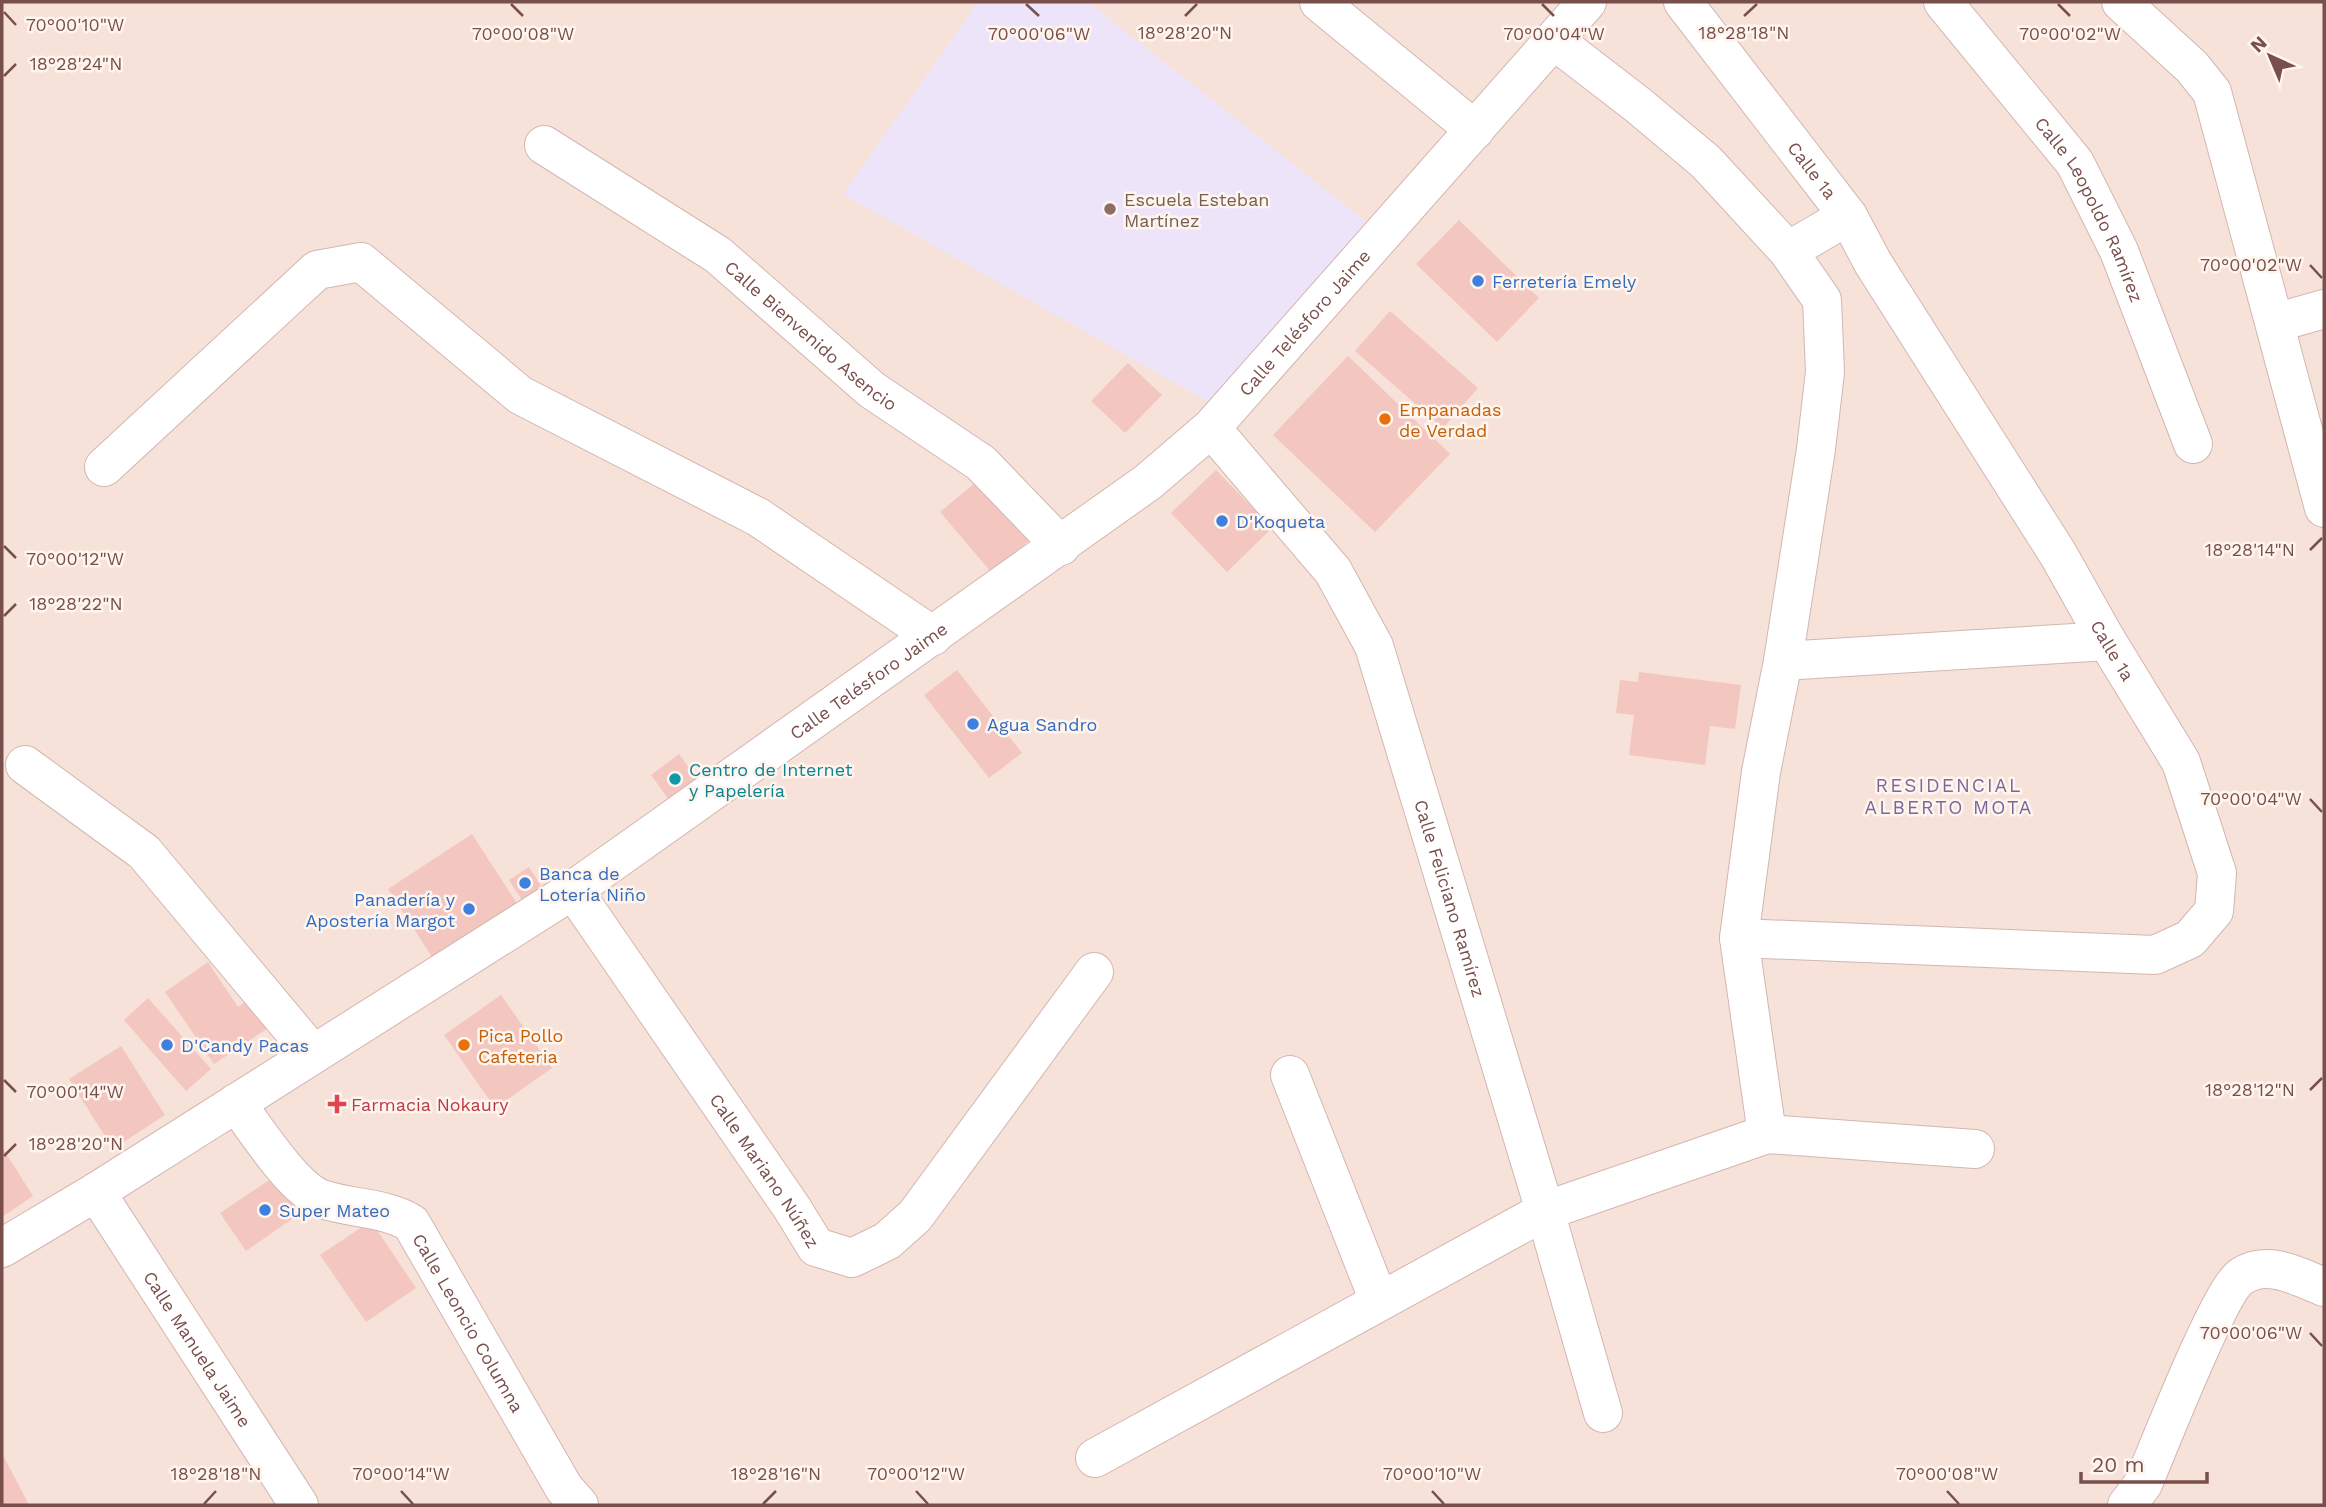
<svg xmlns="http://www.w3.org/2000/svg" width="2326" height="1507" font-family="'Work Sans',sans-serif">
<rect width="100%" height="100%" fill="#fdf0e8"/>
<rect fill="#f7e2d9" x="2" y="2" width="2322" height="1503"/>
<path fill="#ede4fa" d="M 978,2 L 1088,2 L 1369,224 L 1212,404 L 843,194 Z"/>
<g fill="#f3c6bf">
<path d="M 1459,220 L 1539,298 L 1497,342 L 1416,264 Z"/>
<path d="M 1390,311 L 1478,388 L 1443,428 L 1355,351 Z"/>
<path d="M 1348,356 L 1450,454 L 1375,532 L 1273,435 Z"/>
<path d="M 1128,363 L 1162,395 L 1125,433 L 1091,401 Z"/>
<path d="M 1216,470 L 1272,528 L 1227,572 L 1171,513 Z"/>
<path d="M 988,472 L 1039,532 L 992,573 L 940,512 Z"/>
<path d="M 957,670 L 1022,753 L 989,778 L 924,695 Z"/>
<path d="M 1639,672 L 1741,685 L 1735,729 L 1710,726 L 1705,765 L 1629,755 L 1634,715 L 1616,713 L 1620,680 L 1638,682 Z"/>
<path d="M 679,754 L 700,783 L 672,804 L 651,775 Z"/>
<path d="M 472,834 L 518,905 L 434,960 L 388,889 Z"/>
<path d="M 529,867 L 542,887 L 522,900 L 509,880 Z"/>
<path d="M 208,962 L 238,1007 L 251,998 L 271,1026 L 214,1064 L 165,992 Z"/>
<path d="M 501,995 L 552,1068 L 495,1108 L 444,1035 Z"/>
<path d="M 148,998 L 211,1069 L 186,1091 L 124,1020 Z"/>
<path d="M 121,1046 L 165,1115 L 113,1149 L 69,1079 Z"/>
<path d="M 2,1147 L 33,1196 L 2,1217 Z"/>
<path d="M 284,1170 L 309,1207 L 246,1251 L 220,1213 Z"/>
<path d="M 371,1221 L 416,1288 L 366,1322 L 320,1255 Z"/>
<path d="M 2,1453 L 29,1505 L 2,1505 Z"/>
</g>
<g fill="none" stroke-linecap="round" stroke-linejoin="round">
<defs>
<g id="minor">
<path d="M 1319,2 L 1475,130"/>
<path id="s1" d="M 1683,2 L 1848,216 L 1873,263 L 2058,554 L 2107,641 L 2181,762 L 2217,873 L 2214,911 L 2190,939 L 2155,955 L 1739,938"/>
<path id="s2" d="M 1943,2 L 2075,163 L 2119,251 L 2193,444"/>
<path d="M 2121,2 L 2192,67 L 2212,92 L 2324,508"/>
<path d="M 1555,41 L 1638,105 L 1706,162 L 1788,251 L 1822,300 L 1825,372 L 1816,449 L 1783,661 L 1761,772 L 1739,938 L 1767,1134"/>
<path id="s3" d="M 544,145 L 718,255 L 872,390 L 981,463 L 1061,546"/>
<path d="M 1788,251 L 1848,216"/>
<path d="M 2275,323 L 2324,309"/>
<path id="s4" d="M 1211,428 L 1333,571 L 1374,646 L 1545,1211 L 1603,1413"/>
<path d="M 104,467 L 317,270 L 361,262 L 520,395 L 758,517 L 933,636"/>
<path d="M 1783,661 L 2107,641"/>
<path d="M 25,765 L 144,852 L 313,1054"/>
<path id="s5" d="M 573,890 L 792,1208 L 816,1247 L 852,1258 L 887,1241 L 915,1216 L 1094,972"/>
<path d="M 1290,1075 L 1379,1301"/>
<path id="s6" d="M 236,1103 C 255,1128 294,1190 322,1199 C 352,1209 384,1207 411,1223 L 564,1488 L 579,1505"/>
<path id="s7" d="M 96,1192 L 299,1505"/>
<path id="s8" d="M 2,1248 L 96,1192 L 573,890 L 1148,482 L 1211,428 L 1587,2"/>
<path d="M 1095,1458 L 1545,1211 L 1767,1134 L 1975,1149"/>
<path d="M 2127,1505 L 2143,1484 C 2157,1451 2220,1289 2242,1276 C 2268,1259 2299,1277 2324,1287"/>
</g>
</defs>
<use href="#minor" stroke="#d3b6b0" stroke-width="40"/>
<use href="#minor" stroke="#fff" stroke-width="38"/>
</g>
<path fill="none" stroke="#794f4b" stroke-width="2.5" d="M 511,4 L 523,16M 1026,4 L 1039,16M 1542,4 L 1554,16M 2058,4 L 2070,16M 4,12 L 16,25M 1185,16 L 1197,4M 1744,16 L 1757,4M 4,76 L 16,64M 2310,265 L 2322,278M 4,546 L 16,558M 2310,550 L 2322,538M 4,616 L 16,604M 2310,799 L 2322,812M 4,1080 L 16,1092M 2310,1090 L 2322,1078M 4,1156 L 16,1144M 2310,1333 L 2322,1346M 401,1491 L 413,1504M 916,1491 L 928,1504M 1432,1491 L 1444,1504M 1947,1491 L 1959,1504M 204,1504 L 216,1491M 763,1504 L 776,1491"/>
<circle fill="#8d6e63" stroke="#fff5ef" stroke-width="2.5" cx="1110" cy="209" r="7"/>
<g fill="#3f7fe0" stroke="#fff5ef" stroke-width="2.5">
<circle cx="1478" cy="281" r="7"/>
<circle cx="1222" cy="521" r="7"/>
<circle cx="973" cy="724" r="7"/>
<circle cx="525" cy="883" r="7"/>
<circle cx="469" cy="909" r="7"/>
<circle cx="167" cy="1045" r="7"/>
<circle cx="265" cy="1210" r="7"/>
</g>
<g fill="#e8710a" stroke="#fff5ef" stroke-width="2.5">
<circle cx="1385" cy="419" r="7"/>
<circle cx="464" cy="1045" r="7"/>
</g>
<circle fill="#0f9aa8" stroke="#fff5ef" stroke-width="2.5" cx="675" cy="779" r="7"/>
<path fill="#e0444e" stroke="#fff5ef" stroke-width="2.5" d="M333.5 1093.5h7v7h7v7h-7v7h-7v-7h-7v-7h7z"/>
<g text-anchor="middle" dominant-baseline="central" stroke-width="5" stroke-linejoin="round" paint-order="stroke">
<g font-size="18" fill="#794f4b" stroke="#fff5ef">
<text stroke="none"><textPath href="#s1" startOffset="212">Calle 1a</textPath></text>
<text stroke="none"><textPath href="#s2" startOffset="256">Calle Leopoldo Ramírez</textPath></text>
<text stroke="none"><textPath href="#s8" startOffset="1603">Calle Telésforo Jaime</textPath></text>
<text stroke="none"><textPath href="#s3" startOffset="329">Calle Bienvenido Asencio</textPath></text>
<text stroke="none"><textPath href="#s1" startOffset="779">Calle 1a</textPath></text>
<text stroke="none"><textPath href="#s8" startOffset="1036">Calle Telésforo Jaime</textPath></text>
<text stroke="none"><textPath href="#s4" startOffset="537">Calle Feliciano Ramírez</textPath></text>
<text stroke="none"><textPath href="#s5" startOffset="340">Calle Mariano Núñez</textPath></text>
<text stroke="none"><textPath href="#s6" startOffset="338">Calle Leoncio Columna</textPath></text>
<text stroke="none"><textPath href="#s7" startOffset="187">Calle Manuela Jaime</textPath></text>
</g>
<g font-size="18" fill="#785e54" stroke="#fff5ef" text-anchor="start">
<text x="1124" y="199">Escuela Esteban<tspan x="1124" dy="21">Martínez</tspan></text>
</g>
<g font-size="18" fill="#366cbe" stroke="#fff5ef" text-anchor="start">
<text x="1492" y="281">Ferretería Emely</text>
<text x="1236" y="521">D'Koqueta</text>
<text x="987" y="724">Agua Sandro</text>
<text x="539" y="873">Banca de<tspan x="539" dy="21">Lotería Niño</tspan></text>
<text x="455" y="899" text-anchor="end">Panadería y<tspan x="455" dy="21">Apostería Margot</tspan></text>
<text x="181" y="1045">D'Candy Pacas</text>
<text x="279" y="1210">Super Mateo</text>
</g>
<g font-size="18" fill="#c56008" stroke="#fff5ef" text-anchor="start">
<text x="1399" y="409">Empanadas<tspan x="1399" dy="21">de Verdad</tspan></text>
<text x="478" y="1035">Pica Pollo<tspan x="478" dy="21">Cafeteria</tspan></text>
</g>
<g font-size="18" fill="#0d838f" stroke="#fff5ef" text-anchor="start">
<text x="689" y="769">Centro de Internet<tspan x="689" dy="21">y Papelería</tspan></text>
</g>
<g font-size="18" fill="#be3a42" stroke="#fff5ef" text-anchor="start">
<text x="351" y="1104">Farmacia Nokaury</text>
</g>
<g font-size="19" letter-spacing="2" fill="#7c679c" stroke="#fff5ef">
<text x="1949" y="785">RESIDENCIAL<tspan x="1949" dy="22">ALBERTO MOTA</tspan></text>
</g>
</g>
<g font-size="18" text-anchor="middle" fill="#794f4b" stroke="#fff5ef" stroke-width="5" stroke-linejoin="round" paint-order="stroke">
<text x="75" y="31">70°00'10"W</text>
<text x="1185" y="39">18°28'20"N</text>
<text x="1744" y="39">18°28'18"N</text>
<text x="2070" y="40">70°00'02"W</text>
<text x="523" y="40">70°00'08"W</text>
<text x="1039" y="40">70°00'06"W</text>
<text x="1554" y="40">70°00'04"W</text>
<text x="76" y="70">18°28'24"N</text>
<text x="2251" y="271">70°00'02"W</text>
<text x="2250" y="556">18°28'14"N</text>
<text x="75" y="565">70°00'12"W</text>
<text x="76" y="610">18°28'22"N</text>
<text x="2251" y="805">70°00'04"W</text>
<text x="2250" y="1096">18°28'12"N</text>
<text x="75" y="1098">70°00'14"W</text>
<text x="76" y="1150">18°28'20"N</text>
<text x="2251" y="1339">70°00'06"W</text>
<text x="401" y="1480">70°00'14"W</text>
<text x="916" y="1480">70°00'12"W</text>
<text x="1432" y="1480">70°00'10"W</text>
<text x="1947" y="1480">70°00'08"W</text>
<text x="216" y="1480">18°28'18"N</text>
<text x="776" y="1480">18°28'16"N</text>
</g>
<rect width="2326" height="1507" fill="none" stroke="#794f4b" stroke-width="7"/>
<g transform="translate(2270 56) rotate(316)" stroke="#fff5ef" stroke-width="5" paint-order="stroke">
<path d="M0-5L12 26L0 18L-12 26Z" fill="#794f4b"/>
<text y="-10" font-size="19" font-weight="bold" text-anchor="middle" fill="#794f4b">N</text>
</g>
<path d="M2081 1472v10h126v-10" fill="none" stroke="#794f4b" stroke-width="3.5"/>
<text x="2092" y="1472" font-size="21" fill="#794f4b" stroke="#fff5ef" stroke-width="5" paint-order="stroke">20 m</text>
</svg>
